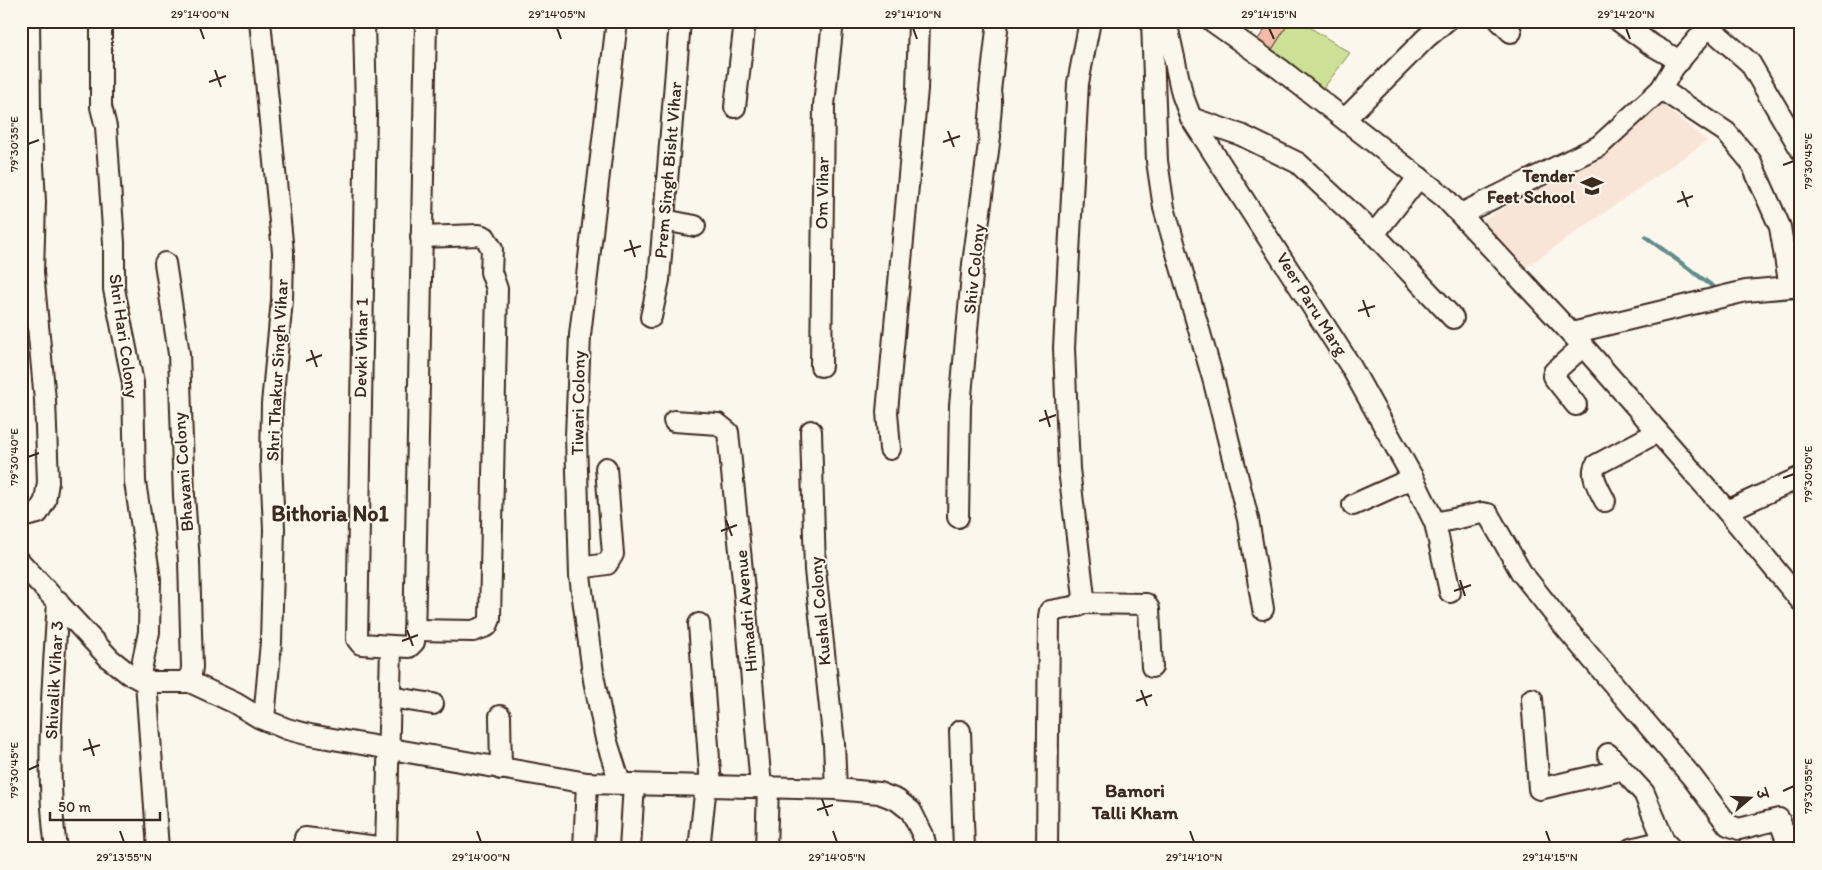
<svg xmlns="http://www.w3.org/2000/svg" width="1822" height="870" font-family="Itim,'Playpen Sans Deva',sans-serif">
<rect width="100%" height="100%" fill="#fbf7ec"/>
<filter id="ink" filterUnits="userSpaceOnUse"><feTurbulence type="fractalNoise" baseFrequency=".02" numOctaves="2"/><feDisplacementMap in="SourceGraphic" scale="10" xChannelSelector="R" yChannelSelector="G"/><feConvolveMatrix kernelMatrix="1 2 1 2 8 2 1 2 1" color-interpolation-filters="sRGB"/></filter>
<g filter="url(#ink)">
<path fill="#f9e5d8" d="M 1662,104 L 1707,141 L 1522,270 L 1478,223 L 1607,149 Z"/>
<path fill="#cce196" stroke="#84865a" d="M 1290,21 L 1300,21 L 1350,53 L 1322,90 L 1271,51 Z"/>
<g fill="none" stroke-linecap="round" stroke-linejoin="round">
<g stroke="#628c8b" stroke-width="4.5">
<path d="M 1646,237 L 1719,291"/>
<path d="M 1743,300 L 1801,297"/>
</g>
</g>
<path fill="#f3bca8" stroke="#3b2a1e" d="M 1272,21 L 1290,21 L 1271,51 L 1257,40 Z"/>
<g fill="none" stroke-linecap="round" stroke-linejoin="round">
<defs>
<g id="minor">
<path d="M 101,21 L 101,107 L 106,127 L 114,243 L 114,289 L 133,383 L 135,482 L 150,579 L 149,632 L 139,679"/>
<path d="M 260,21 L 283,252 L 282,300 L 272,404 L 271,461 L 274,529 L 271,642 L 264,719"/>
<path d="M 364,21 L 366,112 L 357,639 L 361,644 L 409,647 L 414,642 L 426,21"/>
<path d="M 617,21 L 580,335 L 576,436 L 580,576 L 594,680 L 606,739 L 620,783"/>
<path d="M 1152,21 L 1157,161 L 1164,208 L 1214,382 L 1248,519 L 1263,609"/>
<path d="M 1166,21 L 1182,94 L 1191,118 L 1350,365 L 1413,478 L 1435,523 L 1450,592"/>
<path d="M 1212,21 L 1280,69 L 1444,197 L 1583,346 L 1727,511 L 1801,601"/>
<path d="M 1500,21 L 1511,32"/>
<path d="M 1619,21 L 1650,44 L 1680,61"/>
<path d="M 1709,27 L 1750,63 L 1801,150"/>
<path d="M 1661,89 L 1726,132 L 1751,162 L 1780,227 L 1790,287"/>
<path d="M 735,107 L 745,21"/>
<path d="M 1191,118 L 1241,135 L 1298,163 L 1374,234 L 1453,318"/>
<path d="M 1345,119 L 1426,38 L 1446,21"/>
<path d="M 1461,214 L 1599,146 L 1661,89 L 1674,67 L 1713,21"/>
<path d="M 664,220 L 695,226"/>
<path d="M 1374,234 L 1419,177"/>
<path d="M 165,263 L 179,354 L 184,496 L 189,561 L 192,667 L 190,682"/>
<path d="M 651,317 L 659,280 L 680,21"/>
<path d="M 1572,333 L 1746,291 L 1801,286"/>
<path d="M 821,366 L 824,105 L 833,21"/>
<path d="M 1576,405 L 1553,376 L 1554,372 L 1583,346"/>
<path d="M 674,421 L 718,424 L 728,432 L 746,610 L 761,787"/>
<path d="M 811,431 L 815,570 L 834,744 L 836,789"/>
<path d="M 890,449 L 887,412 L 917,89 L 919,21"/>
<path d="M 1605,501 C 1600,491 1589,474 1596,465 L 1658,432"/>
<path d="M 1353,505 L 1413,478"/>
<path d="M 1727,511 L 1801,477"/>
<path d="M 21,517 L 38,513 L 45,501 L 48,482 L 45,400 L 33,272 L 35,202 L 30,110 L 29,21"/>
<path d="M 958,517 L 960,406 L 973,264 L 990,136 C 987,121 994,106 990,91 L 998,21"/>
<path d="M 1435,523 L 1482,513 L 1488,514 L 1521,572 L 1559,620 L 1692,777 L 1728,825 L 1739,829 L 1779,819 L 1790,849"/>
<path d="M 21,563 L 110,659 L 129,674 L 146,682 L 190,682 L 235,703 L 260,718 L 287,729 L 310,735 L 587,783 L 836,789 L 879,793 L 897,800 L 911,811 L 923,835 L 926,849"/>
<path d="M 580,568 L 607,564 L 613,554 L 606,468"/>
<path d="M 1082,603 L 1146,604 L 1149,609 L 1152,667"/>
<path d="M 699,624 L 711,786"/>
<path d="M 414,630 L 473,631 L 487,626 L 490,619 L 497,289 L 491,272 L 492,249 L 485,237 L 479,235 L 421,237"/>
<path d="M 146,682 L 158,849"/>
<path d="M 390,697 L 433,704"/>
<path d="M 1532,699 L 1539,789 L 1621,770"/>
<path d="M 500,716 L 501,769"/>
<path d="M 960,731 L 964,849"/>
<path d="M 1608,754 L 1644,793 L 1664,841 L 1671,849"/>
<path d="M 305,838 L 386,848"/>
<path d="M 56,849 C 45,767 53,683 58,601"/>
<path d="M 386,849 L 391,647"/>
<path d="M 584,849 L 587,783"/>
<path d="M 630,849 L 634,784"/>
<path d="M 699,849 L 706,785"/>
<path d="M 766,849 L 768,787"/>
<path d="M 1047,849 L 1049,617 L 1050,611 L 1078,606 L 1084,597 L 1069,469 L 1064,348 L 1078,83 L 1090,21"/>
<path d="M 1631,849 L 1664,841"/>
</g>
</defs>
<use href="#minor" stroke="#3b2a1e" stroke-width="24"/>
<use href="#minor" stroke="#fbf7ec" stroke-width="20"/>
</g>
</g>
<path fill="none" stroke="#3b2a1e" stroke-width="2" d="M 200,28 L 204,39M 557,28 L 561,39M 913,28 L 917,39M 1269,28 L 1274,39M 1626,28 L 1630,39M 215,70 L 221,87M 209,82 L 226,76M 948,131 L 954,147M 943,142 L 960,136M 28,144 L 39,140M 1783,165 L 1794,161M 1682,191 L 1688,207M 1677,202 L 1693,196M 630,240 L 635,257M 624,251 L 641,246M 1363,300 L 1369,317M 1358,311 L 1375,306M 311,350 L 317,367M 306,361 L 322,355M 1045,410 L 1050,427M 1039,421 L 1056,415M 28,457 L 39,453M 1783,478 L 1794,474M 726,520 L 732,536M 721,531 L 737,525M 1460,580 L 1465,596M 1454,591 L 1471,585M 407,630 L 413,646M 402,641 L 418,635M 1141,690 L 1147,706M 1136,701 L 1152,695M 89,739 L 94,756M 83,750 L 100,745M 28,770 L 39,765M 1783,791 L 1794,786M 822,799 L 828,816M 817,810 L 833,805M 120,831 L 124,842M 477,831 L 481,842M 833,831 L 837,842M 1190,831 L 1194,842M 1546,831 L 1550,842"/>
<defs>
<symbol id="school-bare" viewBox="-9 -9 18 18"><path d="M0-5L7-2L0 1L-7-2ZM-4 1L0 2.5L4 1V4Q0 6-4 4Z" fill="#3b2a1e" stroke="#fbf7ec" stroke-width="2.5" paint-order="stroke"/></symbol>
</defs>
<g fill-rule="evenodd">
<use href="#school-bare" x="1576" y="170" width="32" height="32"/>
</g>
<g text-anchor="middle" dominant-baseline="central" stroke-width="4" stroke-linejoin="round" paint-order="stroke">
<g font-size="18" fill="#3b2a1e" stroke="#fbf7ec">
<text transform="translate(668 170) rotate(-85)">Prem Singh Bisht Vihar</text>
<text transform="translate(822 193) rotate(-89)">Om Vihar</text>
<text transform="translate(974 269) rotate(-84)">Shiv Colony</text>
<text transform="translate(1312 304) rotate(58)">Veer Paru Marg</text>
<text transform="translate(124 336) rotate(82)">Shri Hari Colony</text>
<text transform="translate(361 348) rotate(-89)">Devki Vihar 1</text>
<text transform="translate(277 370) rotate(-87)">Shri Thakur Singh Vihar</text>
<text transform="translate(578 403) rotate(-89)">Tiwari Colony</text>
<text transform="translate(183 472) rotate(-94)">Bhavani Colony</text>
<text transform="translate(746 611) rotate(-95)">Himadri Avenue</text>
<text transform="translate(820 611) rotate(-95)">Kushal Colony</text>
<text transform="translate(54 680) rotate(-87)">Shivalik Vihar 3</text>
</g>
<g font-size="18" font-weight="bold" fill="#3b2a1e" stroke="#fbf7ec" text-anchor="end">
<text x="1575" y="176">Tender<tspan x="1575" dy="21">Feet School</tspan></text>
</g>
<g font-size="19" font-weight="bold" fill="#3b2a1e" stroke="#fbf7ec">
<text x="1135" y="790">Bamori<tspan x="1135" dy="22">Talli Kham</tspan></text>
</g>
<g font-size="22" font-weight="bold" fill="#3b2a1e" stroke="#fbf7ec">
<text x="330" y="513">Bithoria No1</text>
</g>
</g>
<rect width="1822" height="870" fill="none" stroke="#fbf7ec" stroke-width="55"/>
<g transform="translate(1750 798) rotate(71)" stroke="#fbf7ec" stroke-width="4" paint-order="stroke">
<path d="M0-4L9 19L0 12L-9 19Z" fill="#3b2a1e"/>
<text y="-8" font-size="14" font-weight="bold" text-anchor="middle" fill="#3b2a1e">उ</text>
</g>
<path d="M50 812v8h110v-8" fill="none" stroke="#3b2a1e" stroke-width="2.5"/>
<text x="58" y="812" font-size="15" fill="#3b2a1e" stroke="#fbf7ec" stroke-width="4" paint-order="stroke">50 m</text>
<rect x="28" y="28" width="1766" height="814" fill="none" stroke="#3b2a1e" stroke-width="2"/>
<g font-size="12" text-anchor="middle" fill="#3b2a1e">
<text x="200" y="18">29°14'00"N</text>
<text x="557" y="18">29°14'05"N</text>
<text x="913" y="18">29°14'10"N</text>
<text x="1269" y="18">29°14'15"N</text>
<text x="1626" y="18">29°14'20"N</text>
<text transform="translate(14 144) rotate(-90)" y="4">79°30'35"E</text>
<text transform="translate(1808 161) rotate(-90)" y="4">79°30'45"E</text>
<text transform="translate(14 457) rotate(-90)" y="4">79°30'40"E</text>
<text transform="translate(1808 474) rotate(-90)" y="4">79°30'50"E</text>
<text transform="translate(14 770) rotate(-90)" y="4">79°30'45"E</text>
<text transform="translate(1808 786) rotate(-90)" y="4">79°30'55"E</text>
<text x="124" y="861">29°13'55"N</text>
<text x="481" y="861">29°14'00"N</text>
<text x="837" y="861">29°14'05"N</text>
<text x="1194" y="861">29°14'10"N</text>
<text x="1550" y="861">29°14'15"N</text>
</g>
</svg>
